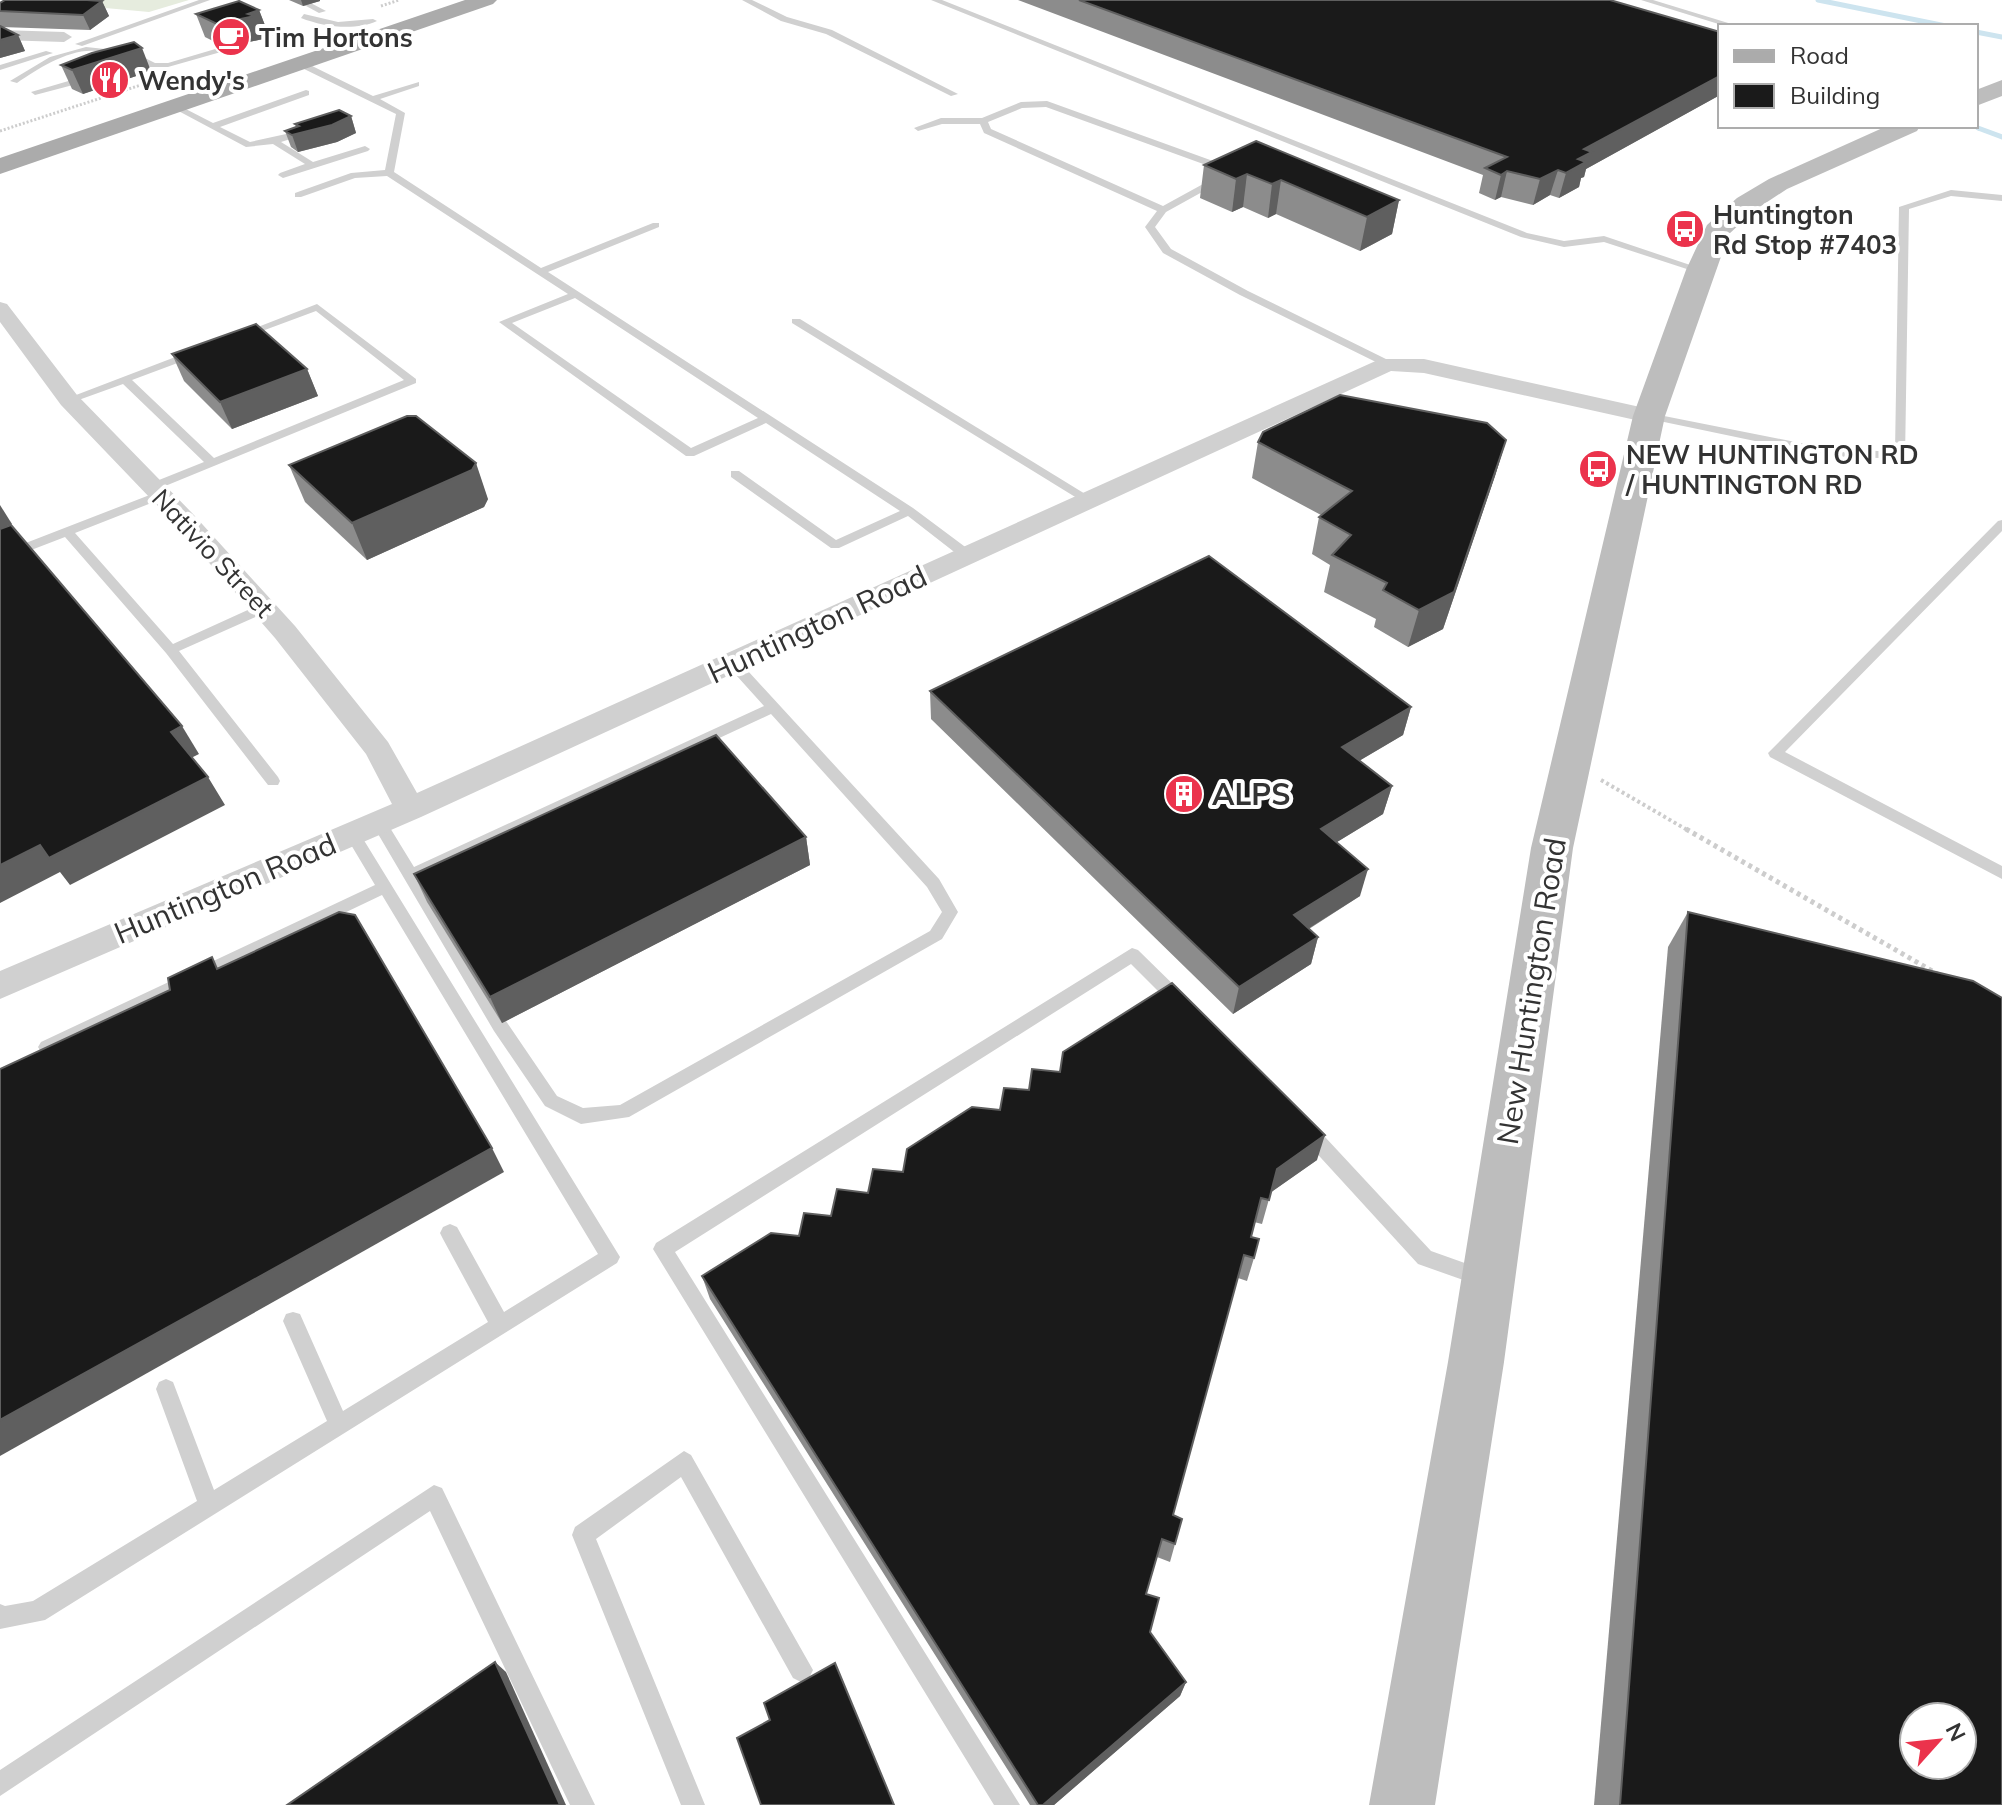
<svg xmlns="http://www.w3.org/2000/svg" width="2002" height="1805" font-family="Mulish,sans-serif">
<rect width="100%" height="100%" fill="#fff"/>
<path fill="#e6ecde" d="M 18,0 L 189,0 L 149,12 Z"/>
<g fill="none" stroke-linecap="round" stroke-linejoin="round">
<g stroke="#cde4ef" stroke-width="5">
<path d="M 1818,0 L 1946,26"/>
<path d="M 1976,32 L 2002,37"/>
<path d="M 1978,128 L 2002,137"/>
</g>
<g stroke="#cdcdcd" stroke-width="3" stroke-dasharray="2 2" stroke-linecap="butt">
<path d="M 381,6 L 399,0"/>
<path d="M 0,131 L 147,83"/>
</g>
<path stroke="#cdcdcd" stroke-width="4" stroke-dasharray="3 3" stroke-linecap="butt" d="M 1601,780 L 1689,831"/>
<path stroke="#cdcdcd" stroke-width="5" stroke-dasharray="4 4" stroke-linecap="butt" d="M 1686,829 L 1939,975"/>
<g fill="#d0d0d0" fill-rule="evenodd">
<path d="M 199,0 L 210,0 L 82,46 L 75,44 Z"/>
<path d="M 295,0 L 305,0 L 326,11 L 319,13 Z"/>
<path d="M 742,0 L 752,0 L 787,17 L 832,30 L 958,94 L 951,96 L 826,34 L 781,21 Z"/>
<path d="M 931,0 L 942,0 L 1527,233 L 1564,241 L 1604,236 L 1705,270 L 1696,272 L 1604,242 L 1564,247 L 1521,237 Z"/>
<path d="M 1641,0 L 1653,0 L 1738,26 L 1725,26 Z"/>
<path d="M 304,14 L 338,22 L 373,19 L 377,21 C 355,31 324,27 301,18 Z"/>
<path d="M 279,28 L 286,30 L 262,40 L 255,38 Z"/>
<path d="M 239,42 L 242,46 L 168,67 L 150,67 L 127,53 L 131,51 L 155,63 L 168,63 Z"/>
<path d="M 86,47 L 105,49 L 124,59 C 114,63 106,52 95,51 C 68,49 38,69 17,83 L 10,81 L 50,57 Z"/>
<path d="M 46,51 L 53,53 L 0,70 L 0,65 Z"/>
<path d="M 298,62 L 304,62 L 373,96 L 419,82 L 419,86 L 380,99 L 405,113 L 394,172 L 541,268 L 653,223 L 659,223 L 659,227 L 548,272 L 913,508 L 972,552 L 972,558 L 962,558 L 908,516 L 839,548 L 831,548 L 731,477 L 731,471 L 739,471 L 836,540 L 900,511 L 766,423 L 694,456 L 686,456 L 499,322 L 568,294 L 387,176 L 355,178 L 301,197 L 295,197 L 295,193 L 351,173 L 385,170 L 396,114 L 298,66 ZM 575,298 L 758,418 L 691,448 L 512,323 Z"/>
<path d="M 89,75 L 92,76 L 92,80 L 35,95 L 31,92 Z"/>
<path d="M 306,90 L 309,91 L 309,95 L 220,127 L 250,142 L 309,129 L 309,133 L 281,142 L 313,162 L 365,146 L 370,149 L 368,151 L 283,178 L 278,175 L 280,173 L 305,164 L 273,144 L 246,147 L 171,107 L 178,105 L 213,123 Z"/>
<path d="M 1047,101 L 1213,161 L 1224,179 L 1222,181 L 1166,212 L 1155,227 L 1171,249 L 1248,291 L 1392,362 L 1392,366 L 1384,366 L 1240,295 L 1163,253 L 1145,227 L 1157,211 L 984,133 L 980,124 L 942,124 L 918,131 L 914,128 L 941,118 L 982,118 L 1021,102 ZM 1046,107 L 1206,165 L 1214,178 L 1163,206 L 991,129 L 988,122 L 1022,108 Z"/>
<path d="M 1951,190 L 2002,195 L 2002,201 L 1951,196 L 1909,209 L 1905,459 L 1826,456 L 1645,418 L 1643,416 L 1649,413 L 1826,448 L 1895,452 L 1899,207 Z"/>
<path d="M 317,304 L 416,379 L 416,383 L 153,491 L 147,487 L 149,484 L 204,462 L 123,384 L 73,402 L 63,400 L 191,351 L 199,351 L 199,355 L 132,380 L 214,458 L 404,380 L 316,311 L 246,337 L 237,335 Z"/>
<path d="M 792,319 L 800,319 L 1095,500 L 1093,503 L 1085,503 L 792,323 Z"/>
<path d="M 160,491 L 164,492 L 164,498 L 75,533 L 173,644 L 259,605 L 269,605 L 269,611 L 179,651 L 278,777 L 280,781 L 278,785 L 268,785 L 166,653 L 65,537 L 0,562 L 0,553 Z"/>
<path d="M 2002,520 L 2002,531 L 1785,752 L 2002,866 L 2002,879 L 1770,757 L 1768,753 L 1998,521 Z"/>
<path d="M 732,657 L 737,659 L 939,879 L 958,912 L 942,939 L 629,1117 L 581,1124 L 545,1106 L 494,1031 L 371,822 L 379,816 L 384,818 L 414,867 L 764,706 L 727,665 L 725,662 ZM 771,714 L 927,887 L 942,912 L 930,931 L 620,1105 L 583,1108 L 557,1096 L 506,1021 L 420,877 Z"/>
<path d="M 352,827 L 357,829 L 620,1257 L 617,1263 L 45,1620 L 0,1629 L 0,1604 L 5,1606 L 33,1601 L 197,1501 L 156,1389 L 159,1382 L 166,1379 L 173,1382 L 214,1490 L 327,1421 L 283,1321 L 286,1314 L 293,1312 L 300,1314 L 343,1411 L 488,1322 L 443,1239 L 440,1233 L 443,1227 L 450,1224 L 457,1227 L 504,1312 L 598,1254 L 382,895 L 53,1052 L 47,1054 L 41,1052 L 38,1047 L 41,1042 L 375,885 L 344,833 Z"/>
<path d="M 1132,948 L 1138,950 L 1186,997 L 1188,1002 L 1186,1007 L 1180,1009 L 1174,1007 L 1131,964 L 675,1252 L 1020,1805 L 994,1805 L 653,1249 L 656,1243 Z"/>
<path d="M 1306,1121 L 1312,1123 L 1431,1251 L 1490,1272 L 1493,1278 L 1490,1284 L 1483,1287 L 1418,1264 L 1300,1135 L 1297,1129 L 1300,1123 Z"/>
<path d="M 684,1451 L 691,1455 L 813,1670 L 809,1678 L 801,1682 L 793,1678 L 681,1477 L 596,1539 L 705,1805 L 681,1805 L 572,1535 L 575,1527 Z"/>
<path d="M 434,1485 L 442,1488 L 595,1805 L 570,1805 L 430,1511 L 0,1796 L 0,1770 Z"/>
</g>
<g fill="#d0d0d0" fill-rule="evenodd">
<path d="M 0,30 L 64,32 L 72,37 L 64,42 L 0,40 Z"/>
<path d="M 0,302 L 7,304 L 77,395 L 193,514 L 295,626 L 388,742 L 417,793 L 1380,359 L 1424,359 L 1649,409 L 1657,411 L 1661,416 L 1657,421 L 1649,423 L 1424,373 L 1391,371 L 421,817 L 0,999 L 0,971 L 392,804 L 366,754 L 275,638 L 175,524 L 61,405 L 0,322 Z"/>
</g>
<g fill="#bdbdbd" fill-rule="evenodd">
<path d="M 2002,80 L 2002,96 L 1976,106 L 1976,90 Z"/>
<path d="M 1887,126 L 1920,126 L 1917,131 L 1787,189 L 1755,210 L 1729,234 L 1665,416 L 1573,848 L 1504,1362 L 1435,1805 L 1369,1805 L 1448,1362 L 1531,848 L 1633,416 L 1686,270 L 1707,225 L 1737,198 L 1769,179 Z"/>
</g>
<path fill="#ababab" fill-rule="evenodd" d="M 465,0 L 497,0 L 493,4 L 0,174 L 0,158 Z"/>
</g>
<g fill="#8c8c8c">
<path d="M 289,0 L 320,0 L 320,1 L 303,6 Z"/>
<path d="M 1018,0 L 1610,0 L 1720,32 L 1720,95 L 1586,169 L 1584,177 L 1581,178 L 1579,187 L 1559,198 L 1550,195 L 1533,205 L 1501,197 L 1495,200 L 1479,193 L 1483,175 Z"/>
<path d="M 102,1 L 109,16 L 90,30 L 1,27 L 18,35 L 25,51 L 0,58 L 0,3 Z"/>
<path d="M 259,10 L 268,33 L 262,35 L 263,39 L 225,47 L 205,37 L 196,14 Z"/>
<path d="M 61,65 L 151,71 L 83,94 L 72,89 Z"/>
<path d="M 351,116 L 356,133 L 337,142 L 298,152 L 291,147 L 285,131 L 296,127 L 295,124 Z"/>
<path d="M 1204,165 L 1399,200 L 1392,234 L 1360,251 L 1276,214 L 1268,218 L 1243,207 L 1232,212 L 1200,198 Z"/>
<path d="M 172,354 L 307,369 L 318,396 L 232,429 L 184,381 Z"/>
<path d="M 1506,440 L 1495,476 L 1443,629 L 1408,647 L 1374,627 L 1376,619 L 1324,592 L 1330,565 L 1312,554 L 1319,517 L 1321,515 L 1252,478 L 1258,442 Z"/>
<path d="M 289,465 L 488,499 L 484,507 L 367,560 L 305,502 Z"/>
<path d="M 930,691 L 1411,707 L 1403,735 L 1359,761 L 1392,786 L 1383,814 L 1337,842 L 1360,896 L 1309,929 L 1318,937 L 1311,964 L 1233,1014 L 931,719 Z"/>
<path d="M 806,837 L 810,865 L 502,1023 L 427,902 L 414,874 Z"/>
<path d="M 1688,912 L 2002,1805 L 1594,1805 L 1668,947 Z"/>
<path d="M 1317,1160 L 1271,1192 L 1262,1224 L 1254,1222 L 1251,1237 L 1254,1258 L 1247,1281 L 1238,1278 L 1173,1515 L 1175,1544 L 1170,1562 L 1157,1557 L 1146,1594 L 1150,1632 L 1186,1682 L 1180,1696 L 1054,1805 L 1030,1805 L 710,1299 L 702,1276 L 799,1236 L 903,1172 Z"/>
</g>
<g fill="#5f5f5f">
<path d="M 301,0 L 320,0 L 320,1 L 303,6 Z"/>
<path d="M 102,1 L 109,16 L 90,30 L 83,15 Z"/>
<path d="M 259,10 L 268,33 L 262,35 L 263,39 L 225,47 L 217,24 Z"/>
<path d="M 18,35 L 25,51 L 0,58 L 0,40 Z"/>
<path d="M 142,48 L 151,71 L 83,94 L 72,70 Z"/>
<path d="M 1720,76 L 1720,95 L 1586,169 L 1584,177 L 1581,178 L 1579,187 L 1559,198 L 1566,173 L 1578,159 L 1584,149 Z"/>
<path d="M 351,116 L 356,133 L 337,142 L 298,152 L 292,135 Z"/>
<path d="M 1558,170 L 1550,195 L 1533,205 L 1540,179 Z"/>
<path d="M 1507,171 L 1501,197 L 1495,200 L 1501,175 Z"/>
<path d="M 1247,174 L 1243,207 L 1232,212 L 1236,179 Z"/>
<path d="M 1281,180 L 1276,214 L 1268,218 L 1272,184 Z"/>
<path d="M 1399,200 L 1392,234 L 1360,251 L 1367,217 Z"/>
<path d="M 307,369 L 318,396 L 232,429 L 220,402 Z"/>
<path d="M 1506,440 L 1495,476 L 1443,629 L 1408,647 L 1419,610 Z"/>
<path d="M 476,463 L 488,499 L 484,507 L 367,560 L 352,523 Z"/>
<path d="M 0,505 L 12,524 L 0,529 Z"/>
<path d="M 1411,707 L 1403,735 L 1335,775 L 1342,747 Z"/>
<path d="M 182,726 L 199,754 L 187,760 L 171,732 Z"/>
<path d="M 208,777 L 225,805 L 70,885 L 60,872 L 0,903 L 0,865 L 40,845 Z"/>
<path d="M 1392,786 L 1383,814 L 1314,856 L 1321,829 Z"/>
<path d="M 806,837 L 810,865 L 502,1023 L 490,997 Z"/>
<path d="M 1368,869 L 1360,896 L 1287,942 L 1294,915 Z"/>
<path d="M 1318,937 L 1311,964 L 1233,1014 L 1239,987 Z"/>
<path d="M 1325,1135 L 1317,1160 L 1270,1193 L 1277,1169 Z"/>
<path d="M 492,1148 L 504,1172 L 0,1456 L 0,1420 Z"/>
<path d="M 495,1662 L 506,1672 L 566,1805 L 560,1805 Z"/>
<path d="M 1186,1682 L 1180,1696 L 1054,1805 L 1043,1805 Z"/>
</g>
<g fill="#1a1a1a" stroke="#5f5f5f" stroke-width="2" fill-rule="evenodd">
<path d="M 5,0 L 87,0 L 102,1 L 83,15 L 0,11 L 0,3 Z"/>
<path d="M 1079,0 L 1610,0 L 1720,32 L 1720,76 L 1584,149 L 1592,152 L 1578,159 L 1586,162 L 1566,173 L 1558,170 L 1540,179 L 1507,171 L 1501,175 L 1485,168 L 1507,157 Z"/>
<path d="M 239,1 L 259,10 L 248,14 L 255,16 L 217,24 L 196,14 Z"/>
<path d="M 0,26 L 18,35 L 0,40 Z"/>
<path d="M 134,42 L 142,48 L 72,70 L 61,65 L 92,53 Z"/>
<path d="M 339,110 L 351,116 L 332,125 L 292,135 L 285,131 L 299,126 L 295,124 Z"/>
<path d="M 1256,141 L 1399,200 L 1367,217 L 1281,180 L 1272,184 L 1247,174 L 1236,179 L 1204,165 Z"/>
<path d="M 256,324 L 307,369 L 220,402 L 172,354 Z"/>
<path d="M 1340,395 L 1487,423 L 1506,440 L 1454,592 L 1419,610 L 1383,590 L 1387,583 L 1332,555 L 1351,535 L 1319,517 L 1352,491 L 1258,442 L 1263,432 Z"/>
<path d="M 407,416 L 416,416 L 476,463 L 472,470 L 352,523 L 289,465 Z"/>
<path d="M 11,525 L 182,726 L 171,732 L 208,777 L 49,858 L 40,845 L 0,865 L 0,529 Z"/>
<path d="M 1209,556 L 1411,707 L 1342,747 L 1392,786 L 1321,829 L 1368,869 L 1294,915 L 1318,937 L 1239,987 L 930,691 Z"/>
<path d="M 716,735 L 806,837 L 490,997 L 414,874 Z"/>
<path d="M 339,912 L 355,915 L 492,1148 L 0,1420 L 0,1069 L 170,990 L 168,978 L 212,957 L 217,969 Z"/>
<path d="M 1688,912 L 1973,981 L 2002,998 L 2002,1805 L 1620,1805 ZM 1914,1717 L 1962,1717 L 1962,1765 L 1914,1765 Z"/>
<path d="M 1172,983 L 1325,1135 L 1277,1169 L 1269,1200 L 1261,1198 L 1251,1237 L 1259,1239 L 1254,1258 L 1244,1255 L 1173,1515 L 1182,1519 L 1175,1544 L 1162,1539 L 1146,1594 L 1159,1598 L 1150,1632 L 1186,1682 L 1043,1805 L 1038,1805 L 702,1276 L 771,1233 L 799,1236 L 804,1213 L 831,1216 L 837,1189 L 868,1193 L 873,1169 L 903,1172 L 907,1149 L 972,1107 L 1000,1110 L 1004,1088 L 1029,1090 L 1032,1069 L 1060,1072 L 1063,1052 Z"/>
<path d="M 495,1662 L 560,1805 L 287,1805 Z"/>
<path d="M 835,1663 L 894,1805 L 761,1805 L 737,1738 L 770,1720 L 764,1703 Z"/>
</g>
<defs>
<symbol id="cafe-disc" viewBox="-11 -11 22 22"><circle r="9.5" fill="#eb334c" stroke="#fff"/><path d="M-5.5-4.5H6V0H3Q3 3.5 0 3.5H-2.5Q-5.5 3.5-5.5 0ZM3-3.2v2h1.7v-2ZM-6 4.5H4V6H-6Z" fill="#fff"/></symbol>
<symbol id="restaurant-disc" viewBox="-11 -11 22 22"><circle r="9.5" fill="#eb334c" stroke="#fff"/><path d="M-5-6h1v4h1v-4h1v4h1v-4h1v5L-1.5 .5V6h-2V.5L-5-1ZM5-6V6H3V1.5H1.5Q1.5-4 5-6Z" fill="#fff"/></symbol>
<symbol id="bus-disc" viewBox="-11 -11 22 22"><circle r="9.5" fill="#eb334c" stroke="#fff"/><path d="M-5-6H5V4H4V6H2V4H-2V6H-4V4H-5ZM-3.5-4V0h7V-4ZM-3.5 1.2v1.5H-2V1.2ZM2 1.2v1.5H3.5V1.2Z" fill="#fff"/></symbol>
<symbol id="building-disc" viewBox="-11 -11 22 22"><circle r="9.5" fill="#eb334c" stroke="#fff"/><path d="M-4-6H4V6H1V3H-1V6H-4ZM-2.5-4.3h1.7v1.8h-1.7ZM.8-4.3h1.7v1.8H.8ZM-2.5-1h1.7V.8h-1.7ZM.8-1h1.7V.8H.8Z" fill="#fff"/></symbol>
</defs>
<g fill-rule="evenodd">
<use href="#cafe-disc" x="209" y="15" width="44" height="44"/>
<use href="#restaurant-disc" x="88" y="58" width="44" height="44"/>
<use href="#bus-disc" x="1663" y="207" width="44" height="44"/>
<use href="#bus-disc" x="1576" y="447" width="44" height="44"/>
<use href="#building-disc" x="1162" y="772" width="44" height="44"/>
</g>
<g text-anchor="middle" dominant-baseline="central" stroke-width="8" stroke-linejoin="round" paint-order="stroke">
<g font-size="26" font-weight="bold" fill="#333" stroke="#fff" text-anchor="start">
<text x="259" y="37">Tim Hortons</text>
<text x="138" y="80">Wendy's</text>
<text x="1713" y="214">Huntington<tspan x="1713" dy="30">Rd Stop #7403</tspan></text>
<text x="1626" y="454">NEW HUNTINGTON RD<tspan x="1626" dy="30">/ HUNTINGTON RD</tspan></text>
</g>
<g font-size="26" fill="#333" stroke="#fff">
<text transform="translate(213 553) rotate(47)">Nativio Street</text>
</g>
<g font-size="30" fill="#333" stroke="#fff">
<text transform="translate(817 624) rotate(-25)">Huntington Road</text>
<text transform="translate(225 888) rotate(-23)">Huntington Road</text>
<text transform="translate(1531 991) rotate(-81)">New Huntington Road</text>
</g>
<g font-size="30" font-weight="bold" fill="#333" stroke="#fff" text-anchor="start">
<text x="1212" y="794">ALPS</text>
</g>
</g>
<rect x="1718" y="24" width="260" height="104" fill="#ffffff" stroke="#adadad" stroke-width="2"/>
<rect x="1734" y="50" width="40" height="12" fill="#ababab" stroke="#adadad" stroke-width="2"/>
<text x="1790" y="64" font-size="24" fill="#333333">Road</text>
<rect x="1734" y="84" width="40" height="24" fill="#1a1a1a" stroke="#adadad" stroke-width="2"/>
<text x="1790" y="104" font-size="24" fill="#333333">Building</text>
<g transform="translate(1938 1741) rotate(63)"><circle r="38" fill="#ffffff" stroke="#adadad" stroke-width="2"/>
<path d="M0-6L14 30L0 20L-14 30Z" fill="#eb334c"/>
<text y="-12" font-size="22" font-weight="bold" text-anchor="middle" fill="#333333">N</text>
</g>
</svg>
